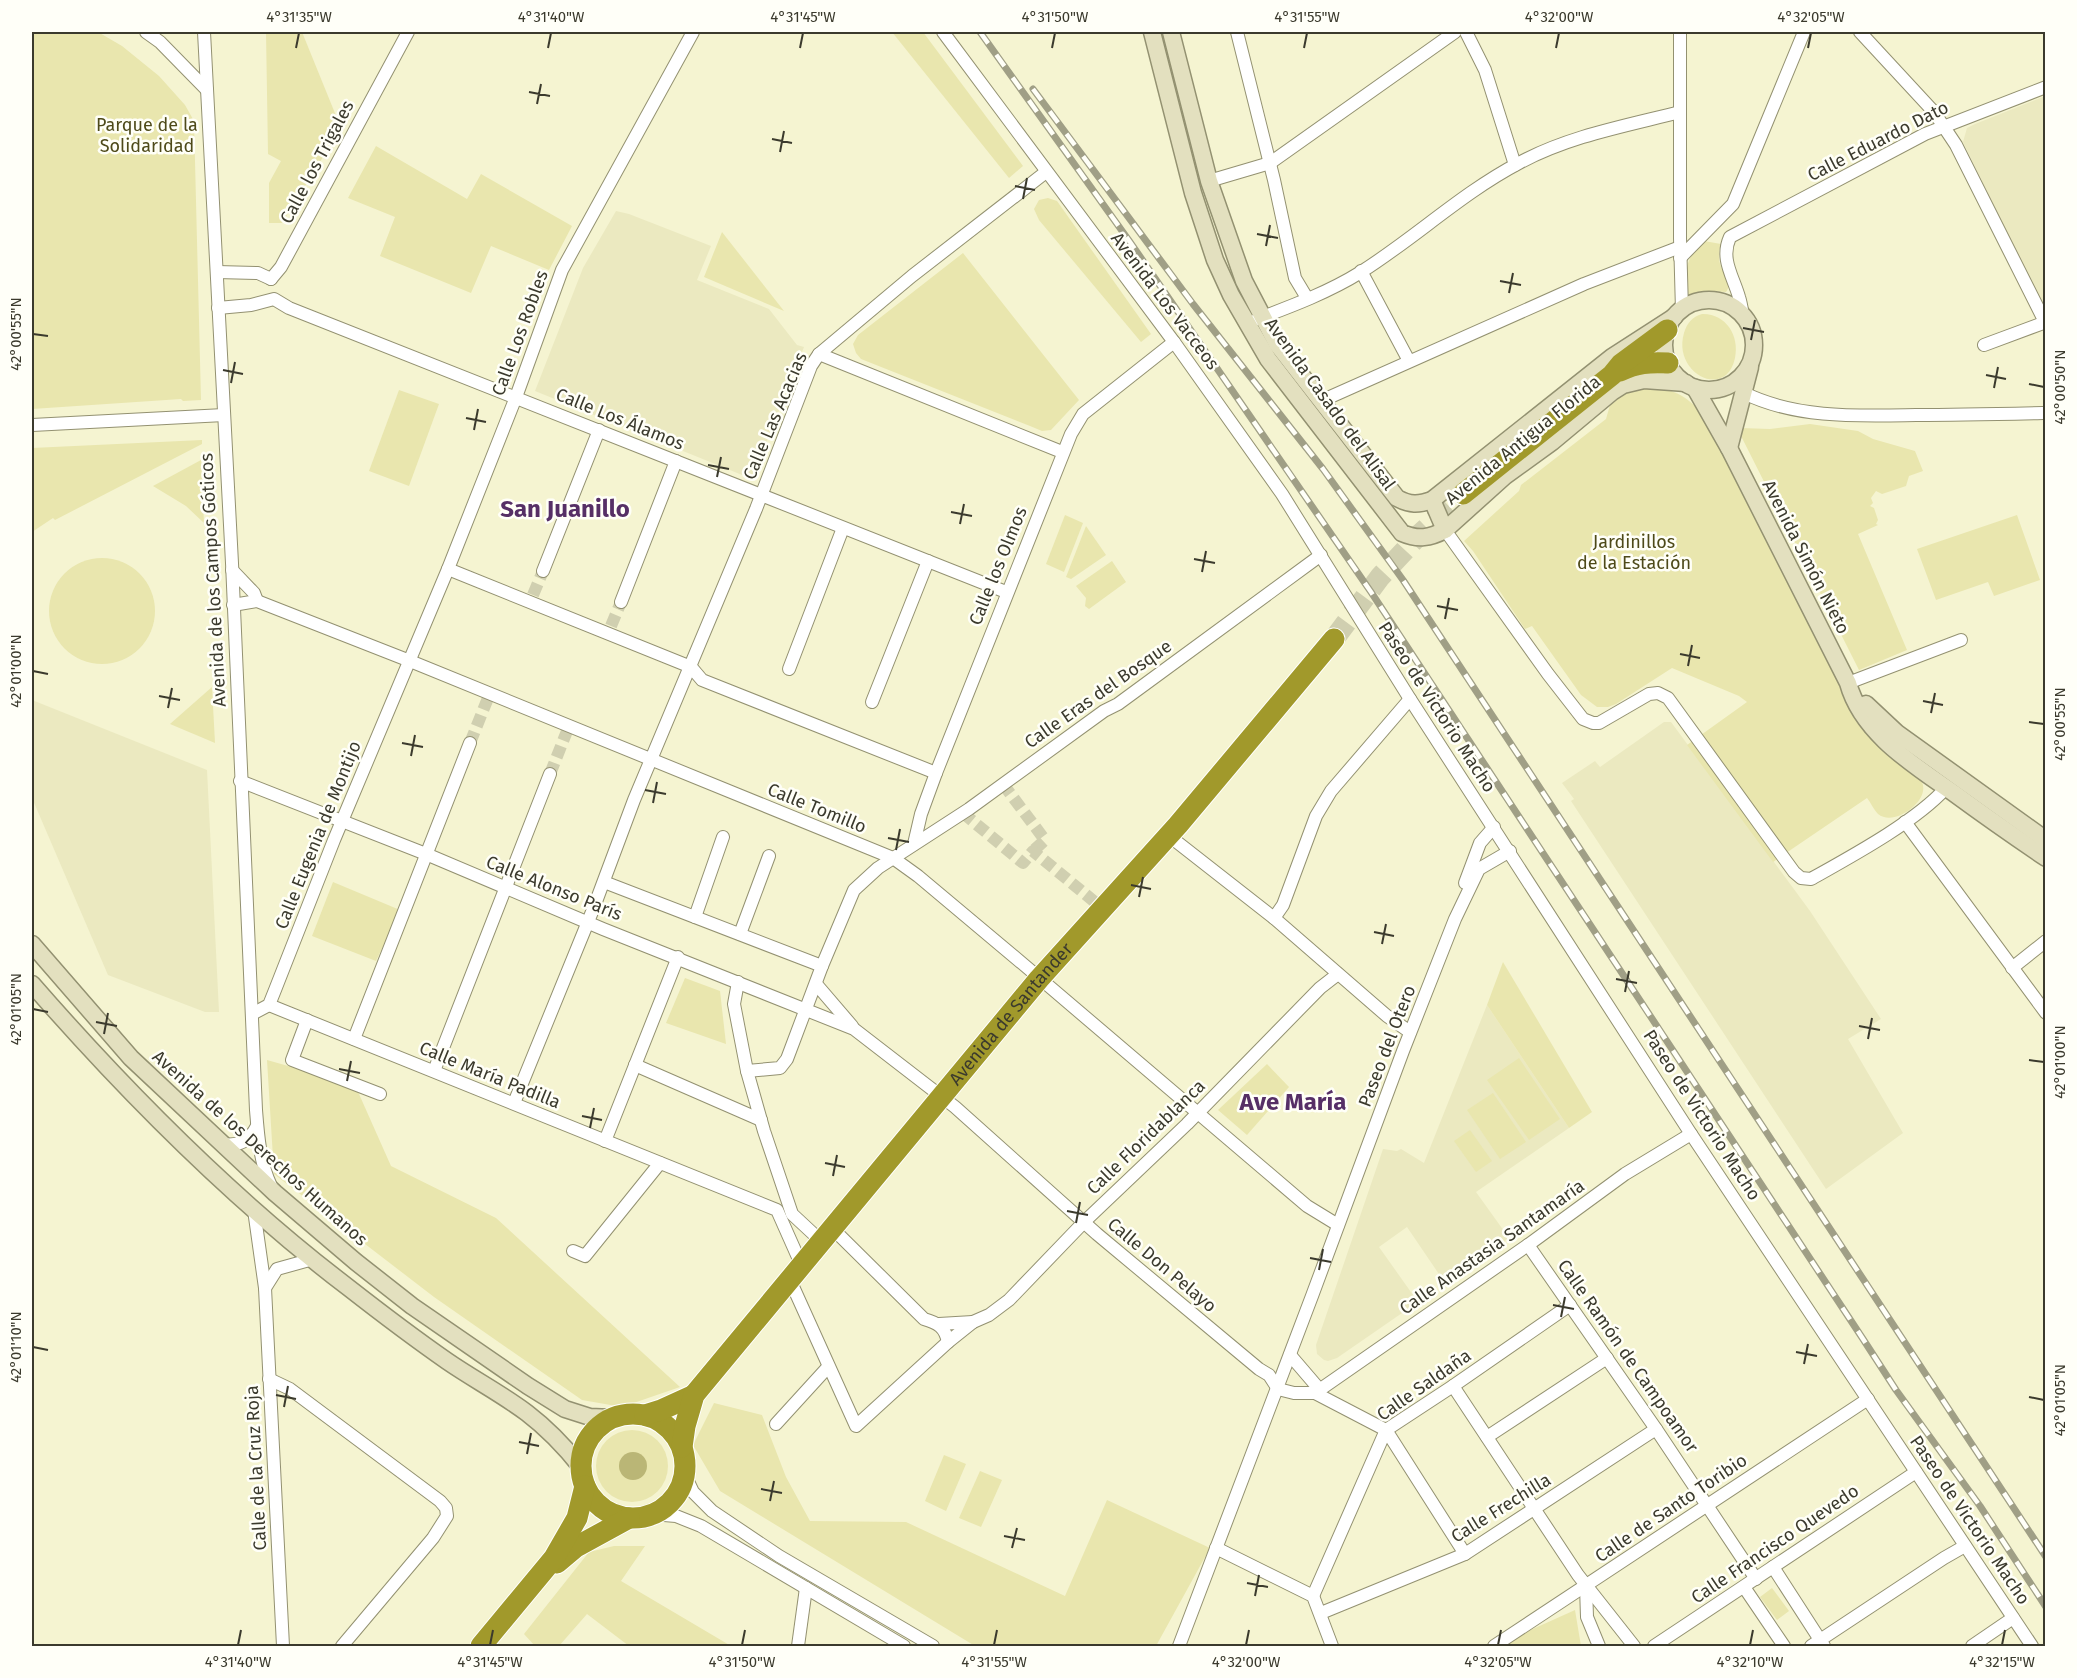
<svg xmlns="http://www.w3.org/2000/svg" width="2077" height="1678" font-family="'Fira Sans',sans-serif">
<rect width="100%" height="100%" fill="#f5f4d1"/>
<g fill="#ebe9c0">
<path d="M 2045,96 L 2045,310 L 1963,142 L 1967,128 L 1975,124 Z"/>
<path d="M 616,211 L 629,214 L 711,246 L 697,280 L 769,309 L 797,345 L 804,347 L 752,479 L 535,391 L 583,268 Z"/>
<path d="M 32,700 L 207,770 L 219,1012 L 205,1012 L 108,975 L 32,798 Z"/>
<path d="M 1664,722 L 1671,722 L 1810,911 L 1881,1019 L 1848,1039 L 1903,1133 L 1826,1189 L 1571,801 L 1574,799 L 1562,783 L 1595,761 L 1600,767 Z"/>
<path d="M 1487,1005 L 1569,1128 L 1476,1192 L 1509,1238 L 1445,1283 L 1407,1227 L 1379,1247 L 1418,1302 L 1337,1358 L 1328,1361 L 1324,1360 L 1317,1354 L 1316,1345 L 1383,1149 L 1397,1151 L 1401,1149 L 1424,1163 Z"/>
</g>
<g fill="#e9e6ae">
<path d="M 32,32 L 98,32 L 122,46 L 159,76 L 185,105 L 194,121 L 201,400 L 183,401 L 181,399 L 32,409 Z"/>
<path d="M 266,32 L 302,32 L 341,128 L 282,223 L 269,223 L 269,183 L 281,161 L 268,154 Z"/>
<path d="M 892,32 L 923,32 L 1023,166 L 1009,178 Z"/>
<path d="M 376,146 L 467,199 L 481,174 L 572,226 L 549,270 L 491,246 L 471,293 L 380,256 L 395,217 L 348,198 Z"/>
<path d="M 1048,198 L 1057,201 L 1151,334 L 1141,342 L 1039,220 L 1034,209 L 1039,200 Z"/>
<path d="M 722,232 L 784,311 L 704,277 Z"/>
<path d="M 1704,241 L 1721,244 C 1719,251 1718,257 1720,264 C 1723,274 1733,283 1726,292 C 1713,291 1700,290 1688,296 C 1684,272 1685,258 1704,241 Z"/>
<path d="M 963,253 L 1079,400 L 1051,430 L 1042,431 L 1030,426 L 861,359 L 856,353 L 853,344 L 858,335 Z"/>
<path d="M 1702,314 C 1725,313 1740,335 1735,358 C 1726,401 1672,373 1684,333 C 1687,323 1692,317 1702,314 Z"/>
<path d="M 1649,386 C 1674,389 1690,397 1705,418 L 1840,687 L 1856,710 L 1920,777 C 1922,781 1924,786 1923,791 C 1921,806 1893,826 1878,814 C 1874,810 1871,803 1867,798 L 1773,862 L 1687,745 L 1747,702 L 1739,696 L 1672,668 L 1616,704 L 1608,707 L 1597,707 L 1581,695 L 1532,626 L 1525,629 L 1473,551 L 1464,541 L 1519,491 L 1521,485 L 1606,419 L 1612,398 L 1620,392 Z"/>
<path d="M 399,390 L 439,404 L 409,486 L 369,471 Z"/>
<path d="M 1810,424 L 1858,431 L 1873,439 L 1915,451 L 1923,471 L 1909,476 L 1906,486 L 1882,494 L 1876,491 L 1871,498 L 1873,503 L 1870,506 L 1874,508 L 1878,520 L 1876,524 L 1878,525 L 1858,534 L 1907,650 L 1859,670 L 1740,434 L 1741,428 L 1770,429 Z"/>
<path d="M 202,440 L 202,444 L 55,520 L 53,518 L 32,532 L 32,448 Z"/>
<path d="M 201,460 L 204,523 L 186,506 L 153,486 Z"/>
<path d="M 1065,515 L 1083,523 L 1064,572 L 1046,564 Z"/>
<path d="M 2017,515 L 2040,580 L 1994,596 L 1988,582 L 1936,600 L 1917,549 Z"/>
<path d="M 1086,526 L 1106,555 L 1071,579 L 1066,577 Z"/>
<circle cx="102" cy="611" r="53"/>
<path d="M 1112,561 L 1126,582 L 1089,609 L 1085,606 L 1086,598 L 1076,586 Z"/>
<path d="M 212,687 L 215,743 L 170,724 Z"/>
<path d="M 333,882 L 400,910 L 376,961 L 312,936 Z"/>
<path d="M 1503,962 L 1592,1112 L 1569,1128 L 1487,1005 Z"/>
<path d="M 685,978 L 720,991 L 726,1044 L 666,1023 Z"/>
<path d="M 1519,1058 L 1560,1119 L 1529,1140 L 1487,1080 Z"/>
<path d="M 267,1060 L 355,1085 L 391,1166 L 496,1218 L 680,1387 L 622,1407 L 582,1400 L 434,1297 L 274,1174 Z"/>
<path d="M 1267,1064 L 1289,1087 L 1247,1135 L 1218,1110 Z"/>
<path d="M 1493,1093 L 1526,1142 L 1500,1159 L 1467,1110 Z"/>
<path d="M 1470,1130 L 1492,1161 L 1476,1172 L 1454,1141 Z"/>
<path d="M 714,1403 L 762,1415 L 786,1477 L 810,1521 L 906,1522 L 1065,1596 L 1107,1500 L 1210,1548 L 1156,1646 L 975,1646 L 720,1491 L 693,1445 Z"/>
<circle cx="632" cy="1466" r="36"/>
<path d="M 944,1455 L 966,1464 L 946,1511 L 925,1501 Z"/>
<path d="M 980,1471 L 1002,1480 L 981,1527 L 959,1518 Z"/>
<path d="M 614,1546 L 645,1546 L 621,1581 L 731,1646 L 629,1646 L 587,1614 L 559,1646 L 535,1646 L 524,1634 L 589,1552 Z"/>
<path d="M 1772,1588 L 1789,1611 L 1777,1620 L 1760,1597 Z"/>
<path d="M 1575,1610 L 1581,1646 L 1495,1646 Z"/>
</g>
<circle fill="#bab676" cx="633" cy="1466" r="14"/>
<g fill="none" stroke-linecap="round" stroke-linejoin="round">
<g stroke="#d0cfb0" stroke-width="12" stroke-dasharray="12 6" stroke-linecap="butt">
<path d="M 533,595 L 543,571"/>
<path d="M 611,626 L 621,602"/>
<path d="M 470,743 L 490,693"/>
<path d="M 550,774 L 569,726"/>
<path d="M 1003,784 L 1045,840 L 1033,851"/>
<path d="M 963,813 L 1023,863 L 1033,851 L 1102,908"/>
</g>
<path stroke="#d0cfb0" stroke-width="21" stroke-dasharray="21 10" stroke-linecap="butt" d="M 1334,639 L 1380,577 L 1419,535 L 1463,494"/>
<defs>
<g id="street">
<path d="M 146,32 L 160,42 L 207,90"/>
<path d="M 204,32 L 232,563 L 256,1110 C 258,1136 260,1163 271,1186"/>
<path d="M 943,32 L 1174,342 L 1282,494 L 1410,699 L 1691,1134 L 2032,1646"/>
<path d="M 1237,32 L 1274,180 L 1295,278 L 1307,298"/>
<path d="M 1466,32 L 1485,70 L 1515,165"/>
<path d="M 1680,32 L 1680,238 L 1682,310"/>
<path d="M 1860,32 L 1934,112 L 1956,145 L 2045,322"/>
<path d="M 1209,181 L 1270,163 L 1455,32"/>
<path d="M 1680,258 L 1733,204 L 1804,32"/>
<path d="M 1361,271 L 1409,361"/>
<path d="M 217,272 L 258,273 L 271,279"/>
<path d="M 271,279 L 281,267 L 408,32"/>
<path d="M 218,308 L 251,305 L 274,299 L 289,308 L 1006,592"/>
<path d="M 1743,316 C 1742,310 1741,303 1739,297 C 1733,276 1720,259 1730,237 L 1925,134 L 2046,87"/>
<path d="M 1257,319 C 1292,306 1329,292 1361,272 C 1415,238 1462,193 1519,163 C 1569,136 1625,126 1680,112"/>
<path d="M 1984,345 L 2046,322"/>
<path d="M 819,354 L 1062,452"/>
<path d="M 1744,393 C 1797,419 1859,416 1916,415 C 1959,415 2002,414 2046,413"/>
<path d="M 1321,401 L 1584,284 L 1680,247"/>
<path d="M 32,425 L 224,415"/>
<path d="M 1445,530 L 1548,674 L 1583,719 L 1593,723 L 1599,723 L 1649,694 L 1658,693 L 1668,698 L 1794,872 L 1801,878 L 1811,879 C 1852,856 1915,822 1946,788"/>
<path d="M 448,569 L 691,667 L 702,680 L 936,773"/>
<path d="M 232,570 L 254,593 L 257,601"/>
<path d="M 543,571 L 599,430"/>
<path d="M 621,602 L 676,461"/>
<path d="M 233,605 L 257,601 L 410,661 L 893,858 L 918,876 L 1023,964 L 1307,1206 L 1338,1225"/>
<path d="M 789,669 L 843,528"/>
<path d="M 1848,683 L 1961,640"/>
<path d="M 872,702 L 928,561"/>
<path d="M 240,781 L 426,854 L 603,929 L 854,1029 L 955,1107 L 1097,1234 L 1259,1369 L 1269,1375 L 1278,1389"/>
<path d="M 1905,822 L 2046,1013"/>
<path d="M 1168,835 L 1274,918 L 1387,1016 L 1410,1032"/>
<path d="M 914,844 L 921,814 L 936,773 L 1071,434 L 1083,414 L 1174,342"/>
<path d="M 604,882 L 822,966"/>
<path d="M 1465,883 L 1480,843 L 1494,827"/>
<path d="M 695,917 L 723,837"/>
<path d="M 1274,918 L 1283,905 L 1316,816 L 1331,791 L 1410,699"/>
<path d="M 740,934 L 769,856"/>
<path d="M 2012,968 L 2046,941"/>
<path d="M 738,982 L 734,1004 L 747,1071 L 764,1131 L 792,1214 L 821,1241"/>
<path d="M 816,984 L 852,1026"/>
<path d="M 269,1005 L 777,1210 L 801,1264"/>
<path d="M 252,1014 L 269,1005 L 275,990 L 334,840 L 448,569 L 516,397 L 562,270 L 693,32"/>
<path d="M 307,1020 L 292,1060 L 380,1094"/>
<path d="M 354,1039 L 470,743"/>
<path d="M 635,1065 L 761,1120"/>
<path d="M 434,1071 L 550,774"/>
<path d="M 747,1071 L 780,1068 L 787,1059 L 822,966 L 854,890 L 878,868 L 969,809 L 1104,711 L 1118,704 L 1321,555"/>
<path d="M 514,1103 L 594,907 L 634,800 L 756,509 L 811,366 L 819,354 L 912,276 L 1046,172"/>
<path d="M 605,1141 L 678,957"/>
<path d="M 222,1144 C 239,1146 249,1142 257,1126"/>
<path d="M 254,1210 L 265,1288 L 283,1646"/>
<path d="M 832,1228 L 924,1319 C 938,1323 945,1327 948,1342"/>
<path d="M 1528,1245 L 1656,1429 L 1756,1579"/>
<path d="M 573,1251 L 585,1256 L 660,1163"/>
<path d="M 790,1280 L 856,1426 L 948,1342 L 973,1322 L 989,1315 L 1009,1300 L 1084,1222 L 1187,1124 L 1320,988 L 1338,974"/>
<path d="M 265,1288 L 277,1269 L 313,1259"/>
<path d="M 939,1324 L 973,1322"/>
<path d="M 1290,1355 L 1320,1390"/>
<path d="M 269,1379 L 290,1389 L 440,1501 L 446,1508 L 447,1516 L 433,1538 L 342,1646"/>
<path d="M 1453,1386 L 1578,1575 L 1634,1646"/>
<path d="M 1278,1389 L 1294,1393 L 1315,1393 L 1386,1430 L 1465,1554"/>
<path d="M 1315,1393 L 1528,1245 L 1625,1174 L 1691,1134"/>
<path d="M 776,1424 L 828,1367"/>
<path d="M 1487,1437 L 1607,1358"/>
<path d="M 685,1475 L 693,1492 L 712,1511 L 779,1556 L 933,1646"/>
<path d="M 652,1514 L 676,1516 L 701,1526 L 904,1646"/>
<path d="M 1216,1548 L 1313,1596 L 1332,1646"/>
<path d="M 1773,1567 L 1824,1646"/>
<path d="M 1586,1586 L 1587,1617 L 1599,1646"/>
<path d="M 1744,1587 L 1784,1646"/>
<path d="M 1313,1596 L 1386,1430 L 1453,1386 L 1570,1305"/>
<path d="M 1321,1613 L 1465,1554 L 1656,1429"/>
<path d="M 798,1646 L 806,1588"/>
<path d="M 1179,1646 L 1312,1296 L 1403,1051 L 1455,919 L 1479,869 L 1510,851"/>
<path d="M 1494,1646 L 1868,1399"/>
<path d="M 1654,1646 L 1916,1472"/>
<path d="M 1811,1646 L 1944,1558 L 1965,1546"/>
<path d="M 1972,1646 L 2013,1618"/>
</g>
<g id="secondary">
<path d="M 1152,32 L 1193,193 L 1215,260 L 1231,295 L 1268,359 L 1402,533 C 1418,540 1430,538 1445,530 L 1505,476 L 1552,442 L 1612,392 L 1623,385 L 1644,380 L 1686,383"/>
<path d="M 1171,32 L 1209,181 L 1244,281 L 1277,344 L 1397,498 C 1410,505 1418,505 1432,500 L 1612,357 L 1674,317"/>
<circle cx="1709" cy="345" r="45"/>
<path d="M 1695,388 L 1729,448 L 1848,683 C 1862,734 1914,765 1955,794 C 1985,816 2015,837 2046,858"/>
<path d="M 1729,448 L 1750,367"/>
<path d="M 1432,500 L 1445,530"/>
<path d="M 1866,704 L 1897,733 L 2046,840"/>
<path d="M 32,944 L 131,1058 L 275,1193 L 356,1262 L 412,1306 L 528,1386 L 565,1409 L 590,1417 L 613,1418"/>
<path d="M 32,984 C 128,1094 232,1199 349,1288 C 381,1313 414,1338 447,1361 C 473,1379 502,1394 527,1413 C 548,1429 565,1447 581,1467"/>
</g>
<g id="highway">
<path d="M 1620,371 C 1637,363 1649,362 1668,363"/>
<path d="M 1463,494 L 1612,375 L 1621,364 L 1667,330"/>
<circle cx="633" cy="1466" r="52"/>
<path d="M 645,1415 L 661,1410 L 694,1395"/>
<path id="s1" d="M 682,1447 L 685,1426 L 694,1395 L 1039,979 L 1178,825 L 1334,639"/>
<path d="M 557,1563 L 576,1547 L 629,1518"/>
<path d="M 481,1646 L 554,1558 L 577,1518 L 585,1486"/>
</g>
</defs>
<use href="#street" stroke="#939171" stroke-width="14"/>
<use href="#secondary" stroke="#939171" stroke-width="19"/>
<use href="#highway" stroke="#fff" stroke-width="23"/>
<use href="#street" stroke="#fff" stroke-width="12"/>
<use href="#secondary" stroke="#e3e0bf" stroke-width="16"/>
<use href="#highway" stroke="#a1992b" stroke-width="21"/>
<defs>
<g id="rail">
<path d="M 980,32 L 1130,242 L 1371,592 L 1863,1339 L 1896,1390 L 1980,1506 L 2046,1607"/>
<path d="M 1033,89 L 1193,304 L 1323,469 L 1403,580 L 2046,1557"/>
</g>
</defs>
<use href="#rail" stroke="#a09f86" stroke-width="7"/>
<use href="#rail" stroke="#fffff8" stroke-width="4.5" stroke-dasharray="14" stroke-linecap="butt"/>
</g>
<path fill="none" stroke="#3b3a2d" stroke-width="2" d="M 296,48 L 299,33M 548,48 L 551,33M 800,48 L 803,33M 1052,48 L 1055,33M 1304,48 L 1307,33M 1556,48 L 1559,33M 1808,48 L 1811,33M 529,92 L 550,96M 537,104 L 541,84M 772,139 L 792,143M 780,152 L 784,131M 1015,186 L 1035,190M 1023,199 L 1027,178M 1257,234 L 1278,238M 1266,246 L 1270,225M 1500,281 L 1521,285M 1509,293 L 1513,273M 1743,328 L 1764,332M 33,334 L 48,336M 1751,340 L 1755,320M 223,370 L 243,374M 1986,375 L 2006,379M 231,383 L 235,362M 2029,384 L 2044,387M 1994,388 L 1998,367M 466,418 L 486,422M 474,430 L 478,409M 708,465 L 729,469M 717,477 L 721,457M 951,512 L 972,516M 960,524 L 964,504M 1194,559 L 1215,563M 1202,572 L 1206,551M 1437,606 L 1458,610M 1445,619 L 1449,598M 1680,654 L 1700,658M 1688,666 L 1692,645M 33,671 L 48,674M 159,696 L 180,700M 1923,701 L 1943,705M 168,708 L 172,688M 1931,713 L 1935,693M 2029,722 L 2044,724M 402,743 L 423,747M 411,756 L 415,735M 645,790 L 666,794M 653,803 L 657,782M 888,838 L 909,842M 896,850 L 900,829M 1131,885 L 1151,889M 1139,897 L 1143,877M 1374,932 L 1394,936M 1382,944 L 1386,924M 1616,979 L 1637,983M 1625,992 L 1629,971M 33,1009 L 48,1012M 96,1022 L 117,1026M 1859,1026 L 1880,1030M 104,1034 L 108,1013M 1868,1039 L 1872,1018M 2029,1060 L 2044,1062M 339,1069 L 360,1073M 347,1081 L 351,1061M 582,1116 L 602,1120M 590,1128 L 594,1108M 825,1163 L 845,1167M 833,1176 L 837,1155M 1067,1211 L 1088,1215M 1076,1223 L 1080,1202M 1310,1258 L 1331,1262M 1319,1270 L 1323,1249M 1553,1305 L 1574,1309M 1561,1317 L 1565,1297M 33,1347 L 48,1350M 1796,1352 L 1817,1356M 1804,1364 L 1808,1344M 276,1395 L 296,1399M 2029,1397 L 2044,1400M 284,1407 L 288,1386M 519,1442 L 539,1446M 527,1454 L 531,1433M 761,1489 L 782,1493M 770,1501 L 774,1481M 1004,1536 L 1025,1540M 1012,1548 L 1017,1528M 1247,1583 L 1268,1587M 1255,1596 L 1259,1575M 238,1645 L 241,1630M 490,1645 L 493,1630M 742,1645 L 745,1630M 994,1645 L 997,1630M 1246,1645 L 1249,1630M 1498,1645 L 1501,1630M 1750,1645 L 1753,1630M 2002,1645 L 2005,1630"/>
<g text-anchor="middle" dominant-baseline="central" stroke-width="5" stroke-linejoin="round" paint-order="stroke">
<g font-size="18" fill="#4e4a19" stroke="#fffff8">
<text x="147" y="125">Parque de la<tspan x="147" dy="21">Solidaridad</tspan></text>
<text x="1634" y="542">Jardinillos<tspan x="1634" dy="21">de la Estación</tspan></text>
</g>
<g font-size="18" fill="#3b3a2d" stroke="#fffff8">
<text transform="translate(1878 141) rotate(-27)">Calle Eduardo Dato</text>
<text transform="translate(317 162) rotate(-62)">Calle los Trigales</text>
<text transform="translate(1165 301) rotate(53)">Avenida Los Vacceos</text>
<text transform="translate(520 333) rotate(-70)">Calle Los Robles</text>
<text transform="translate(1330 404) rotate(54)">Avenida Casado del Alisal</text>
<text transform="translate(775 416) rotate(-67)">Calle Las Acacias</text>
<text transform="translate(620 419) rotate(22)">Calle Los Álamos</text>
<text transform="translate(1523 440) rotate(-39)">Avenida Antigua Florida</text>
<text transform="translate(1806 557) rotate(63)">Avenida Simón Nieto</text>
<text transform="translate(998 566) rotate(-68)">Calle los Olmos</text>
<text transform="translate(213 580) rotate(-93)">Avenida de los Campos Góticos</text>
<text transform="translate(1098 694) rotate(-35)">Calle Eras del Bosque</text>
<text transform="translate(1437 707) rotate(57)">Paseo de Victorio Macho</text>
<text transform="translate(817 808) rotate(22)">Calle Tomillo</text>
<text transform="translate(318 835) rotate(-68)">Calle Eugenia de Montijo</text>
<text transform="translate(554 888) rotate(22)">Calle Alonso París</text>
<text stroke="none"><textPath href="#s1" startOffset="549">Avenida de Santander</textPath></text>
<text transform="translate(1387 1046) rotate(-69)">Paseo del Otero</text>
<text transform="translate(490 1075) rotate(22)">Calle María Padilla</text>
<text transform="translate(1702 1115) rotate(57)">Paseo de Victorio Macho</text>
<text transform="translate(1146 1137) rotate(-44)">Calle Floridablanca</text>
<text transform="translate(260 1148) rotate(42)">Avenida de los Derechos Humanos</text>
<text transform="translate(1492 1247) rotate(-35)">Calle Anastasia Santamaría</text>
<text transform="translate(1162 1265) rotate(40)">Calle Don Pelayo</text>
<text transform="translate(1628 1356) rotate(55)">Calle Ramón de Campoamor</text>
<text transform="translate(1424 1385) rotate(-35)">Calle Saldaña</text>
<text transform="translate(256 1468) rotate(-93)">Calle de la Cruz Roja</text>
<text transform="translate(1501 1508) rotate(-32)">Calle Frechilla</text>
<text transform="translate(1671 1508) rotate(-34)">Calle de Santo Toribio</text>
<text transform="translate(1970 1520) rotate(56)">Paseo de Victorio Macho</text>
<text transform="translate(1775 1544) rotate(-34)">Calle Francisco Quevedo</text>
</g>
<g font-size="24" font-weight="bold" fill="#562f66" stroke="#fffff8">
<text x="565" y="509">San Juanillo</text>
<text x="1293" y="1102">Ave María</text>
</g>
</g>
<rect width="2077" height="1678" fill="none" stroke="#fffff8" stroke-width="66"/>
<rect x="33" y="33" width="2011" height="1612" fill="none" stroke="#3b3a2d" stroke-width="2"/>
<g font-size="15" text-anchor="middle" fill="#3b3a2d">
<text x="299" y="22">4°31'35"W</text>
<text x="551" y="22">4°31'40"W</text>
<text x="803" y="22">4°31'45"W</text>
<text x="1055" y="22">4°31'50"W</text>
<text x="1307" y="22">4°31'55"W</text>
<text x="1559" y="22">4°32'00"W</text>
<text x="1811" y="22">4°32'05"W</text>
<text transform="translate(16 334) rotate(-90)" y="5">42°00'55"N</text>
<text transform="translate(2060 387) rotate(-90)" y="5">42°00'50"N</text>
<text transform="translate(16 671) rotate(-90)" y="5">42°01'00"N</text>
<text transform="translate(2060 724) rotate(-90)" y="5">42°00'55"N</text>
<text transform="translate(16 1009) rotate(-90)" y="5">42°01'05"N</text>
<text transform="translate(2060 1062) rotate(-90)" y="5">42°01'00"N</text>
<text transform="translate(16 1347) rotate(-90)" y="5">42°01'10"N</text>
<text transform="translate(2060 1400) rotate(-90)" y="5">42°01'05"N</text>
<text x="238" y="1667">4°31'40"W</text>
<text x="490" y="1667">4°31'45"W</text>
<text x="742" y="1667">4°31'50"W</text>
<text x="994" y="1667">4°31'55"W</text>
<text x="1246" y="1667">4°32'00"W</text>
<text x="1498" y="1667">4°32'05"W</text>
<text x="1750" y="1667">4°32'10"W</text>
<text x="2002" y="1667">4°32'15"W</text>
</g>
</svg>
